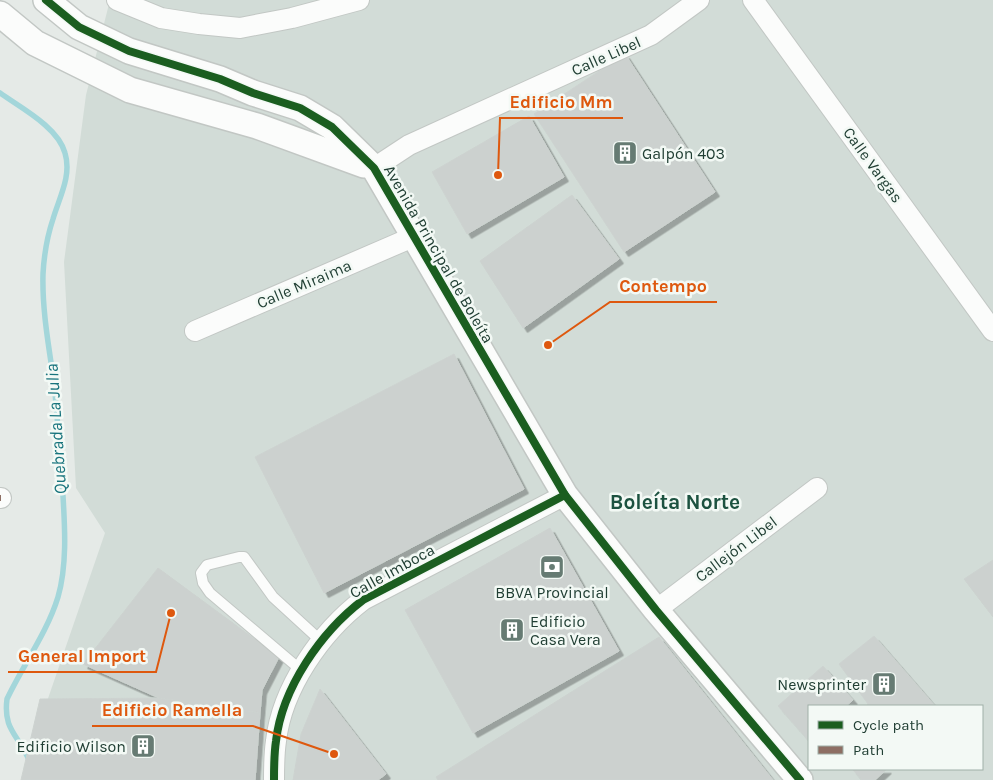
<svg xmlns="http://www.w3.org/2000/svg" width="993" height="780" font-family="Karla,sans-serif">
<defs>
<filter id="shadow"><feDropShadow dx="4.5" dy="4.5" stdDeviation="0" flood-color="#0004"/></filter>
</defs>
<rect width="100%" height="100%" fill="#e5eae7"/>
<path fill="#d2dcd7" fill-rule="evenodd" d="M 110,0 L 993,0 L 993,780 L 45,780 L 33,742 L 105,533 L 76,488 L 64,262 L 86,95 ZM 809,706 L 982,706 L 982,769 L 809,769 Z"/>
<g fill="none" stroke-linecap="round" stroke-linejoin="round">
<path stroke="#a3d6da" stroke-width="5.5" d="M 0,93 C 21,108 58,127 65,153 C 72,176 59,198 53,219 C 47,237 44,255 43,274 C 42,311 49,347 54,383 C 58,421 60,458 63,496 C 65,529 67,566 58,597 C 47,633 23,665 7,699 C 3,730 18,734 29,760"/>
</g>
<g fill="#ccd1cf" stroke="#cdd3d0" filter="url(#shadow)">
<path d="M 625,54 L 715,192 L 624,252 L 534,114 Z"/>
<path d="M 529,116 L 564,177 L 467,234 L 432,172 Z"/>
<path d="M 572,195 L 619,259 L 523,328 L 480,261 Z"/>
<path d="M 454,354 L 524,489 L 324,593 L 255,457 Z"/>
<path d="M 550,528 L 619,651 L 473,733 L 405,610 Z"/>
<path d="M 993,560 L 993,617 L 964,579 Z"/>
<path d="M 158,568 L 279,657 L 262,690 L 260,713 L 159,698 L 83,664 Z"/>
<path d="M 874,636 L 935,706 L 866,706 L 868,704 L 839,664 Z"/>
<path d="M 659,637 L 773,780 L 438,780 L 436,777 Z"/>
<path d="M 823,666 L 853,700 L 846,706 L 809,706 L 809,739 L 808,740 L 778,706 Z"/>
<path d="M 320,689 L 386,774 L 378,780 L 293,780 L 301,734 Z"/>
<path d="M 159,698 L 260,713 L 255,780 L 21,780 L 40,699 Z"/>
<path d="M 852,769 L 887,769 L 875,780 L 862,780 Z"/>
</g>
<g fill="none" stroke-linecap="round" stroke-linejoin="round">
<defs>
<path id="service" d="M 302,671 L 210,593 L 203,583 L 201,573 L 207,565 L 239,557 L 244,557 L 273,597 L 321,641"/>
<g id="minor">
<path d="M 117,0 L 161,18 L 199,24 L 240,28 L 292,18 L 359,0"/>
<path d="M 753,0 L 993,331"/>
<path d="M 374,168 L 409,145 L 651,35 L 699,0"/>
<path d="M 195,331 L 413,237"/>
<path d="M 0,498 L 1,498"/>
<path d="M 656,610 L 817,488"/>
<path d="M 274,780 C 274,767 274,754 276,741 C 282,688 321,632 363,600 L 565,495"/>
</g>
<g id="tertiary">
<path d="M 46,0 L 79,27 L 129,51 L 220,79 L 253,93 L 300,108 L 332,127 L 374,168 L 565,495 L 656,610 L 800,780"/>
<path d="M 0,14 L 35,43 L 130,90 L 257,126 L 364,165"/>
</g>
</defs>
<use href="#service" stroke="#c2c7c4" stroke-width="12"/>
<use href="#minor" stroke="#c2c7c4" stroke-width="22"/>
<use href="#tertiary" stroke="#c2c7c4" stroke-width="28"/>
<use href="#service" stroke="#fbfcfb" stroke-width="10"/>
<use href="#minor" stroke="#fbfcfb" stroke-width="20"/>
<use href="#tertiary" stroke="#fbfcfb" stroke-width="25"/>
<path stroke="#8d6e63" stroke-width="6" stroke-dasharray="12 6" stroke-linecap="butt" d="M 0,498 L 1,498"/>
<defs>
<g id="cycleway">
<path d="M 46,0 L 79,27 L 129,51 L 220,79 L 253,93 L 300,108 L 332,127 L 374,168 L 565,495 L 656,610 L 800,780"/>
<path d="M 274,780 C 274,767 274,754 276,741 C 282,688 321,632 363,600 L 565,495"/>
</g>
</defs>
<use href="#cycleway" stroke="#f3f9f5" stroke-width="11"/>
<use href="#cycleway" stroke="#1b5e20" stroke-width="8"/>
</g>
<defs>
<symbol id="building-square" viewBox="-11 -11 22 22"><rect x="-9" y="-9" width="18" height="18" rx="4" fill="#667b73" stroke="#f3f9f5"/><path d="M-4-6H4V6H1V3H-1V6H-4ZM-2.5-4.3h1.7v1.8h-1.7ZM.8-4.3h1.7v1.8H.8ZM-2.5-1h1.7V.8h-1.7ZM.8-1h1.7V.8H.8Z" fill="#fff"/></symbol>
<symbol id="bank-square" viewBox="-11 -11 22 22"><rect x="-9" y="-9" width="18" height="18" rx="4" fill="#667b73" stroke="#f3f9f5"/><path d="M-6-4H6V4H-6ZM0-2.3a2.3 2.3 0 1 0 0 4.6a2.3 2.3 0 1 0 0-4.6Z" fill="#fff"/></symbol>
</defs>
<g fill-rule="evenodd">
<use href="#building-square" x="611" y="139" width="28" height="28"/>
<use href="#bank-square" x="538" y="553" width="28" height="28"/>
<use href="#building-square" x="498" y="616" width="28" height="28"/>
<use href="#building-square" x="870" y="670" width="28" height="28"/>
<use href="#building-square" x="129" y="732" width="28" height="28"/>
</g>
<g text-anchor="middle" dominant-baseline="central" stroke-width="5" stroke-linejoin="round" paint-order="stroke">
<g font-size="16" fill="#213f34" stroke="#f3f9f5">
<text transform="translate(606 56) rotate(-24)">Calle Libel</text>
<text transform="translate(873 165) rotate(54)">Calle Vargas</text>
<text transform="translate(439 254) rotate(60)">Avenida Principal de Boleíta</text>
<text transform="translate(304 284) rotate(-23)">Calle Miraima</text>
<text transform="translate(736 549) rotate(-37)">Callejón Libel</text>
<text transform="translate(392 571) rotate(-29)">Calle Imboca</text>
</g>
<g font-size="16" fill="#213f34" stroke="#f3f9f5" text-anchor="start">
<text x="642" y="153">Galpón 403</text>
<text x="552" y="592" text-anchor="middle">BBVA Provincial</text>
<text x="530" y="621">Edificio<tspan x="530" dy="18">Casa Vera</tspan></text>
<text x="866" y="684" text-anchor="end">Newsprinter</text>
<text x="126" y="746" text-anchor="end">Edificio Wilson</text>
</g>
<g font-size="18" font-style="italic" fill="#18747d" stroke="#f3f9f5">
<text transform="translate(56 429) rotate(-94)">Quebrada La Julia</text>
</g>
<g font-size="21" font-weight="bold" fill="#1c5240" stroke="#f3f9f5">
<text x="675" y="502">Boleíta Norte</text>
</g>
</g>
<path fill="none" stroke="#de580e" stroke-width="2" d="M498 175L500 118H623M548 345L610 302H717M171 613L156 672H8M334 754L253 726H92"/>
<g fill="#de580e" stroke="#f3f9f5" stroke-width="2">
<circle cx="498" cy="175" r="5"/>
<circle cx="548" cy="345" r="5"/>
<circle cx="171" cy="613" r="5"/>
<circle cx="334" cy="754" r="5"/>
</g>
<g font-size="18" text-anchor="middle" font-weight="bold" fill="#de580e" stroke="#f3f9f5" stroke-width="5" stroke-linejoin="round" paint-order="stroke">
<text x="561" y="108">Edificio Mm</text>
<text x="663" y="292">Contempo</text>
<text x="82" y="662">General Import</text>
<text x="172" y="716">Edificio Ramella</text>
</g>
<rect x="808" y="705" width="175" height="65" fill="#f3f9f5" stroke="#9fafa8"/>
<rect x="818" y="721" width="25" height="8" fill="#1b5e20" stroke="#9fafa8"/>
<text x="853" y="730" font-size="15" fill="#213f34">Cycle path</text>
<rect x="818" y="746" width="25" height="8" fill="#8d6e63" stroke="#9fafa8"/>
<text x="853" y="755" font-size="15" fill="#213f34">Path</text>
</svg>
